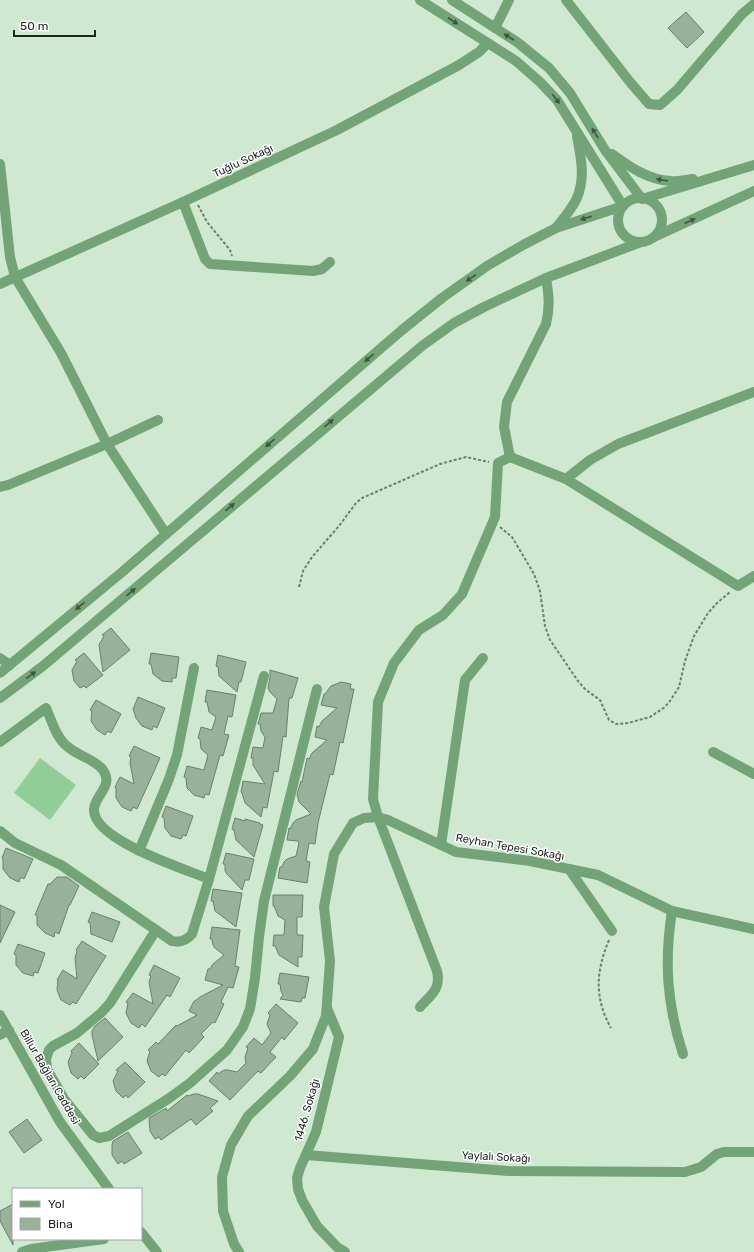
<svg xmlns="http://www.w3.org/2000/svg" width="754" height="1252" font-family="Rubik,sans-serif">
<rect width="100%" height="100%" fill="#cfe9d0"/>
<path fill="#91cd96" d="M 40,758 L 76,785 L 50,820 L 14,793 Z"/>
<g fill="#98b199" stroke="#69816b">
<path d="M 686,12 L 704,32 L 687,48 L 668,28 Z"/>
<path d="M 111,628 L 130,650 L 103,672 L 99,645 L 104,636 L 102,635 Z"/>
<path d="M 84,653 L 103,675 L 86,688 L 84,686 L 80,688 L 74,681 L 72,670 L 77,661 L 75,660 Z"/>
<path d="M 151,653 L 179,657 L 176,678 L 172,678 L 172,682 L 162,681 L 153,674 L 151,664 L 149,664 Z"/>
<path d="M 218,655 L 246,662 L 241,682 L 239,682 L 237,692 L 219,676 L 218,667 L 216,666 Z"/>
<path d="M 270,670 L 298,678 L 292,698 L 289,698 L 286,737 L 283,736 L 278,772 L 274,771 L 267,808 L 263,807 L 261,817 L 245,803 L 242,793 L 241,792 L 243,781 L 265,784 L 253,765 L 253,758 L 251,758 L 253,747 L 263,748 L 265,737 L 261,731 L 260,724 L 258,724 L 261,713 L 273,713 L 277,699 L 270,692 L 268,688 L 270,677 Z"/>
<path d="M 341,682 L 351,684 L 350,689 L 354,689 L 343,743 L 340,742 L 333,775 L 330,774 L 318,823 L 315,844 L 309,843 L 306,861 L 310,862 L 307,883 L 278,878 L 280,867 L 282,867 L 284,862 L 287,859 L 296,856 L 299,843 L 298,841 L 287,840 L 289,828 L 290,829 L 293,823 L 296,820 L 311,814 L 299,802 L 297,794 L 301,781 L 302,782 L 307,758 L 309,759 L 312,753 L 327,740 L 315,737 L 317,726 L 319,727 L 322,721 L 337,708 L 321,705 L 324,694 L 325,694 L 331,686 Z"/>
<path d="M 207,690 L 236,695 L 232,717 L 228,716 L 224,734 L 229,735 L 223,756 L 220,755 L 209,795 L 205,794 L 204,798 L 194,795 L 187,788 L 186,778 L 184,777 L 187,766 L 204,770 L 208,755 L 201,749 L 200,739 L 198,738 L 201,727 L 212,730 L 216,717 L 209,712 L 207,702 L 205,702 Z"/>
<path d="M 138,697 L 165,708 L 157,728 L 153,726 L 152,730 L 142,726 L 136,718 L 133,709 Z"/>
<path d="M 96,700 L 121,714 L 111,733 L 108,731 L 105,735 L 97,730 L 91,721 L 92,711 L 90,710 Z"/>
<path d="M 134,746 L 160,758 L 137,809 L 133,807 L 131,811 L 122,807 L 116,798 L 116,788 L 115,787 L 120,777 L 134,784 L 130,763 L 131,757 L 129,756 Z"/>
<path d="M 166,806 L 193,816 L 186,836 L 183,835 L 181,839 L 171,836 L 165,828 L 164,818 L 162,817 Z"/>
<path d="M 235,818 L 245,821 L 245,819 L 260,823 L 260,824 L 263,825 L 254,857 L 236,840 L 234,830 L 232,829 Z"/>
<path d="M 6,848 L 33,859 L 24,879 L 21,877 L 19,882 L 10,878 L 3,869 L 3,859 L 2,858 Z"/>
<path d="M 226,853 L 254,859 L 249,880 L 245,880 L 242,890 L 227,874 L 225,871 L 225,864 L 223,864 Z"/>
<path d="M 57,877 L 67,877 L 79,886 L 70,905 L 69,905 L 59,934 L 55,932 L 54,937 L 45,933 L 37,925 L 37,915 L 35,915 L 48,884 L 50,884 Z"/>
<path d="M 213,889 L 242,893 L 236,927 L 215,911 L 213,901 L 211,901 Z"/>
<path d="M 273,895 L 303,895 L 302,917 L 297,917 L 297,935 L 303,935 L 302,957 L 298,957 L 298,967 L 279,955 L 275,946 L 273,946 L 274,935 L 284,935 L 285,920 L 278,916 L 274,906 L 273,906 Z"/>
<path d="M 0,905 L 15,912 L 0,943 Z"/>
<path d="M 92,912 L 120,922 L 112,942 L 91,934 L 90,923 L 88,922 Z"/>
<path d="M 212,927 L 240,930 L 235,966 L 239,967 L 233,988 L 228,987 L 221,1002 L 224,1004 L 215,1023 L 213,1022 L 201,1034 L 204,1037 L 189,1053 L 186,1050 L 165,1076 L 162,1074 L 159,1077 L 151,1071 L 147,1061 L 150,1051 L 148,1050 L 156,1042 L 158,1044 L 176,1025 L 177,1026 L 197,1015 L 189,1011 L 194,1001 L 195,1001 L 200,997 L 223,985 L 205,980 L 208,969 L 210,969 L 213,964 L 224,955 L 215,948 L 213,945 L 212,939 L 210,939 Z"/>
<path d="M 82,941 L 106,956 L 76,1004 L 73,1002 L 70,1005 L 61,1000 L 57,990 L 58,980 L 57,980 L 63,970 L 77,979 L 75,958 L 77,951 L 76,950 Z"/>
<path d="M 18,944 L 45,953 L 38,973 L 34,972 L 33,976 L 23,973 L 16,965 L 16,955 L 14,954 Z"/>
<path d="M 154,965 L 180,978 L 170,997 L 167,995 L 145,1027 L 142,1024 L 139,1028 L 131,1023 L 126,1013 L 128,1003 L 126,1002 L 133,993 L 153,1004 L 149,982 L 151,976 L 149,975 Z"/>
<path d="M 280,973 L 309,977 L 305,998 L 302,998 L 301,1002 L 280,999 L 283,995 L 281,991 L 280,984 L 278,984 Z"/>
<path d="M 276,1004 L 298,1023 L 284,1040 L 282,1037 L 270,1052 L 276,1057 L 261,1073 L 258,1071 L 230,1100 L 209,1081 L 217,1072 L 218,1074 L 224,1070 L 228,1070 L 237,1072 L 246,1063 L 245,1057 L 248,1048 L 246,1047 L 254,1038 L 262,1045 L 271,1033 L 267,1024 L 270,1015 L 268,1013 Z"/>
<path d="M 105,1018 L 123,1037 L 98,1061 L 92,1035 L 92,1031 L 95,1026 Z"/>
<path d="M 79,1043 L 99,1064 L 84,1079 L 81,1076 L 78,1079 L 71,1073 L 68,1062 L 72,1053 L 71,1051 Z"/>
<path d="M 125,1062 L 145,1082 L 128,1098 L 126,1095 L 123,1098 L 116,1091 L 113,1081 L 118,1071 L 116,1070 Z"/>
<path d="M 194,1094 L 198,1094 L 218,1101 L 210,1108 L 213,1111 L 196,1125 L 191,1119 L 161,1140 L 159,1137 L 155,1139 L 150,1131 L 149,1118 L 166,1108 L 167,1111 L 187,1095 L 188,1096 Z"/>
<path d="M 27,1119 L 42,1140 L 24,1153 L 9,1132 Z"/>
<path d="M 128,1132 L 142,1153 L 124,1164 L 122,1161 L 118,1164 L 112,1155 L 112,1145 L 113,1141 Z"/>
<path d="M 13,1204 L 13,1245 L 0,1221 L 0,1211 Z"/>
</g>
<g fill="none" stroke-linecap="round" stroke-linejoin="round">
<g stroke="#6d7e6e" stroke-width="2" stroke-dasharray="3 2" stroke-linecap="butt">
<path d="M 198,205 L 207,222 L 230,250 L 232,256"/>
<path d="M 500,527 L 512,537 L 534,574 L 540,591 L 545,626 L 550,640 L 578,681 L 585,689 L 600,700 L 609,720 L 616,724 L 628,723 L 650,717 L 665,707 L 670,701 L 679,687 L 685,661 L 694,636 L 708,613 L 717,603 L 730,592"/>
<path d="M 299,587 L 303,571 L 312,557 L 339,526 L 356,503 L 362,498 L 440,464 L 466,457 L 489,462"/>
<path d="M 609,940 C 596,971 594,998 611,1028"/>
</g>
<g stroke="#73a477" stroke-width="10">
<path d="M 452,0 L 517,42 L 549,68 L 570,93 L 605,150 L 642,199 L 754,165"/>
<path d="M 566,0 L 630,82 L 649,104 L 660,105 L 677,90 L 742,14 L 754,4"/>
<path d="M 495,28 L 509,0"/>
<path d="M 612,154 C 630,167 648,180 671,181 C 678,182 686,180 693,179"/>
<path d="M 0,164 L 10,257 L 15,277 L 61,353 L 107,444 L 166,534"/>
<circle cx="640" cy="220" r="22"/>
<path d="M 183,202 L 205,259 L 210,264 L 313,271 L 322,269 L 330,262"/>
<path d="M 556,228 C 563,219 571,210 576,200 C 586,179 581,158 577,136"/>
<path d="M 654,237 L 754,191"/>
<path d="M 0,284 L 183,202 L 337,130 L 459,65 L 479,52 L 488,43"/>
<path d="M 510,457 L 566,479 L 738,586 L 754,576"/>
<path d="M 566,479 L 590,460 L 618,444 L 754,392"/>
<path d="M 0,487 L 8,485 L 107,444 L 158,420"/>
<path d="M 0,658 L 10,665"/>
<path d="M 0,673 L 121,573 L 402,330 L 442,298 L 487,266 L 523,245 L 556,228 L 623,206 L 557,100 L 540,82 L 516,61 L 420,0"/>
<path d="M 0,698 L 43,666 L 422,346 L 454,323 L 484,307 L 546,278 L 641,242"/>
<path d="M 0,742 L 46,708 C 52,721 56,738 68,747 C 78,756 95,759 103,770 C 114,786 95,795 94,809 C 92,840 185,869 209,879"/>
<path d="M 713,752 L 754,774"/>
<path d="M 0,831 L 15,843 L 61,865 L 172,941 C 180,943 186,941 192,934 L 209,879 L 264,676"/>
<path d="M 441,845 L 465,680 L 483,658"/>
<path d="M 139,851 L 169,779 L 177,755 L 194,668"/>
<path d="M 569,869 L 612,931"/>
<path d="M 672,911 C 664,962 667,1005 683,1054"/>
<path d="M 156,930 L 110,1003 L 101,1013 L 77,1033 L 53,1046 L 49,1050 L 46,1059 L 47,1069 L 64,1099 L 93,1135 L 99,1138 L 109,1136 L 168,1099 L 190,1083 L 227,1050 L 243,1027 L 250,1009 L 255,978 L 259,937 L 264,901 L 317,689"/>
<path d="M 420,1007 C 432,994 441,989 437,971 L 378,817 L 373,799 L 378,702 L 394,663 L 419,630 L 443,615 L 462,594 L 495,517 L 498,463 L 510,457 L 504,427 L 507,402 L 546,324 C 550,307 549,296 546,278"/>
<path d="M 327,1008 L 339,1037 L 316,1132 L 300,1168 L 297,1178 L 298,1189 L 302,1200 L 317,1226 L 337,1247 L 345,1252"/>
<path d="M 0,1015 L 60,1122 L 109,1189"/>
<path d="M 0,1035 L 9,1030"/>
<path d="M 306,1155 L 508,1171 L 685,1172 L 701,1167 L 717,1154 L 724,1152 L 754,1152"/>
<path d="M 141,1232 L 157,1252"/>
<path d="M 22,1252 L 31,1249 L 104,1239"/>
<path d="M 239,1252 L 234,1244 L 223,1211 L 222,1177 L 231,1145 L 248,1116 L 290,1076 L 313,1049 L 326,1016 L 330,961 L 324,907 L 334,854 L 353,823 L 364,818 L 378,817 L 388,820 L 456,852 L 530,861 L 598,875 L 672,911 L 754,929"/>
</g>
</g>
<defs><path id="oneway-solid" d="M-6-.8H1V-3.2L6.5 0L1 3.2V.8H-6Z"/></defs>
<g fill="#3e5840">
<use href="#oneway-solid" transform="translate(453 21) rotate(33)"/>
<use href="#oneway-solid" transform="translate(509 37) rotate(-147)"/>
<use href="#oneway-solid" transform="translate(556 99) rotate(52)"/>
<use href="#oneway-solid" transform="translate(595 133) rotate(-122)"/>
<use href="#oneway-solid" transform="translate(662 180) rotate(-170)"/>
<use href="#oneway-solid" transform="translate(586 218) rotate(162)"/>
<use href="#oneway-solid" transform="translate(690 221) rotate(-25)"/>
<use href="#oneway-solid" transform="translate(471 278) rotate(145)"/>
<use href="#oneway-solid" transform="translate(369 358) rotate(139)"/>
<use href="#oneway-solid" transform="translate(329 423) rotate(-40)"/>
<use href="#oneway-solid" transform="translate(270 443) rotate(139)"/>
<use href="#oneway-solid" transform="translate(230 507) rotate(-40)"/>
<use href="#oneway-solid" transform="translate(131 592) rotate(-40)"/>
<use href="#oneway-solid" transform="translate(80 606) rotate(140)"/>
<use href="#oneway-solid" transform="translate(31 675) rotate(-36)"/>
</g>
<g text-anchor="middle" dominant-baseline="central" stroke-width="3" stroke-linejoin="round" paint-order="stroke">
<g font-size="11" fill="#1b251c" stroke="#fff">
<text transform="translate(243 161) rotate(-25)">Tuğlu Sokağı</text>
<text transform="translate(510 847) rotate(10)">Reyhan Tepesi Sokağı</text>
<text transform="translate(50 1077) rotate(60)">Billur Bağları Caddesi</text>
<text transform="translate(307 1110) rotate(-74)">1446. Sokağı</text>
<text transform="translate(496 1157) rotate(3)">Yaylalı Sokağı</text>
</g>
</g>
<rect x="12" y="1188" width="130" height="52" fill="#ffffff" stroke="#a4a8a4"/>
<rect x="20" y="1201" width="20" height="6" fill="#73a477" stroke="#a4a8a4"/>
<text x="48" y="1208" font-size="12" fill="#1b251c">Yol</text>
<rect x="20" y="1218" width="20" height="12" fill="#98b199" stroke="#a4a8a4"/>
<text x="48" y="1228" font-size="12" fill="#1b251c">Bina</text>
<path d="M14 30v6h81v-6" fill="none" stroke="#1b251c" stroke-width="2"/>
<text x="20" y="30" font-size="12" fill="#1b251c" stroke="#ffffff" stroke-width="3" paint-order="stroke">50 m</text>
</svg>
